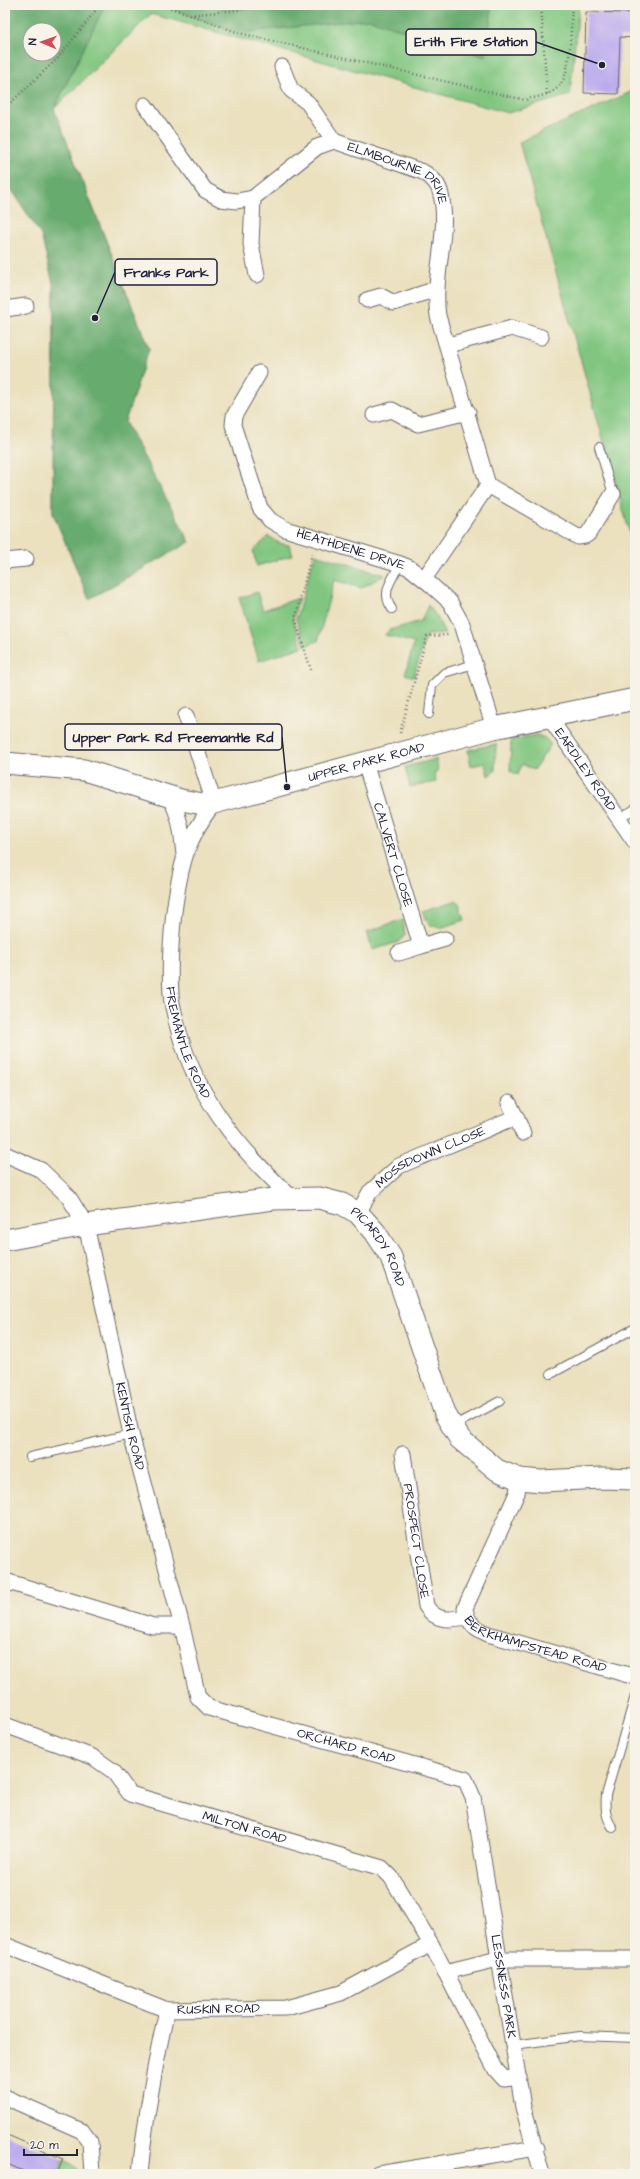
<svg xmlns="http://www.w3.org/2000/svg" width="640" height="2179" font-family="'Architects Daughter',sans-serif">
<rect width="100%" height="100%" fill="#f7f3e8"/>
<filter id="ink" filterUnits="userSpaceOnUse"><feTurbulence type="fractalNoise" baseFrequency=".025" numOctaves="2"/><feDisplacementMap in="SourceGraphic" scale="8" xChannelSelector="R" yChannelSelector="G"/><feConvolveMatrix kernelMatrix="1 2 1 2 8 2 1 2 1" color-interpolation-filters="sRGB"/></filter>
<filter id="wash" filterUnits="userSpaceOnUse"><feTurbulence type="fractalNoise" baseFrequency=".012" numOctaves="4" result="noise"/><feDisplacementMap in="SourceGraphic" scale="16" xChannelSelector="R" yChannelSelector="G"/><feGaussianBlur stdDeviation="0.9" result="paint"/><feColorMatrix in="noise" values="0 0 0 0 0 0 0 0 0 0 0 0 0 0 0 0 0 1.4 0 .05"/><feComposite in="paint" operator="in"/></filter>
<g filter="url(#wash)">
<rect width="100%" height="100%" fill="#ebe1bf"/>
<g fill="#81c680" stroke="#52745e" fill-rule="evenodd">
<path d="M 5,5 L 579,5 L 570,95 L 508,113 L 151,14 L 54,109 L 149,349 L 102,421 L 89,599 L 53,513 L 54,287 L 41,235 L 12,190 L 5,195 ZM 30,30 L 54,30 L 54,54 L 30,54 Z"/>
<path d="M 635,90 L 635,552 L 519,142 Z"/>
<path d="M 269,536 L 279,543 L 289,545 L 293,555 L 257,566 L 253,551 Z"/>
<path d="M 315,554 L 385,575 L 361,588 L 334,580 L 318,641 L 305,646 L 296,619 Z"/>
<path d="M 257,592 L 263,610 L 299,598 L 293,619 L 302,647 L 259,661 L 239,598 Z"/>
<path d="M 428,605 L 437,617 L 445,634 L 426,635 L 414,677 L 405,674 L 414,643 L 385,635 L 389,630 L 421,621 Z"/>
<path d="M 537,735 L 545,738 L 551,744 L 534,770 L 522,764 L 518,775 L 510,771 L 511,740 Z"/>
<path d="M 496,744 L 495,771 L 488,776 L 485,763 L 471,766 L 468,750 Z"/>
<path d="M 436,759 L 438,770 L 434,774 L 436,782 L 410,787 L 405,767 Z"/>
<path d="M 455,901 L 460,904 L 465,920 L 440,928 L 429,925 L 423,911 Z"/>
<path d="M 403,919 L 405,935 L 399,942 L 372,950 L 367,932 Z"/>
<path d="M 63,2159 L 78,2168 L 78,2174 L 57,2174 Z"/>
</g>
<g fill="#68ab6e" stroke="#456654" fill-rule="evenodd">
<path d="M 5,5 L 105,5 L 54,109 L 149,349 L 125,422 L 190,542 L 89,599 L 53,513 L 54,287 L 41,235 L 12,190 L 5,195 ZM 30,30 L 54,30 L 54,54 L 30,54 Z"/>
<path d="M 163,5 L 492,5 L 486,57 L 369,19 L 239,33 Z"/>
</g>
<g id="blocks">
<g fill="#baa9ee">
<path d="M 628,5 L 635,5 L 635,38 L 620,37 L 618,94 L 584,93 L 586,12 L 628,13 Z"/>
<path d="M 5,2134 L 63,2159 L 57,2174 L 30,2174 L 5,2163 L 7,2150 L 5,2149 Z"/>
</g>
</g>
</g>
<g filter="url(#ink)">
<use href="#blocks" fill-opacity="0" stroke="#686569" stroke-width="1"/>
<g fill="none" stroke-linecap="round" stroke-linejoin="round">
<defs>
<g id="lane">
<path d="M 599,447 L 613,494"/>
<path d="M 392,609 C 380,592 392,580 400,564"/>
<path d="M 429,714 L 432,685 L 444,673 L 474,664"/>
<path d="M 619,818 L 635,809"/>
<path d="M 551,1374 L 635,1328"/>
<path d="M 453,1426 L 500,1401"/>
<path d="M 30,1457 L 131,1434"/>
<path d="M 613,1828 C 605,1817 605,1808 606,1795 L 635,1696"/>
<path d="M 514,2045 L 580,2036 L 635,2038"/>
</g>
<g id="street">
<path d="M 282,67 L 291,90 L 308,103 L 334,141"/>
<path id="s1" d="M 145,105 L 205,190 L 221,199 L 237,201 L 253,198 L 317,147 L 334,141 L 423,172 C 432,177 439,184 441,195 C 450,231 432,276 438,316 L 488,485 L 424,579"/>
<path d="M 253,198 L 251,244 L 257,275"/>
<path d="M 367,300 L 381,296 L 394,303 L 436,289"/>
<path d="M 5,309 L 26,306"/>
<path d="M 448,345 L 512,328 L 541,337"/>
<path id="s2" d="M 259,373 L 234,416 L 233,425 L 260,508 L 270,520 L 285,529 L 400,564 L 410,568 L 430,584 L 450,602 L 462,624 L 494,728"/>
<path d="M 374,415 L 392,410 L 418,424 L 468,412"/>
<path d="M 488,485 L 578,537 L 585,536 L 588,534 L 613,494"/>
<path d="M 5,561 L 26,559"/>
<path id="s3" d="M 186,716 L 214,803 C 186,839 180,867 174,912 C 171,939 169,966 171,993 C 171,1002 174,1011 176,1020 C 192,1092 238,1148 291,1197"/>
<path id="s4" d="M 549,717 L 635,842"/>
<path id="s5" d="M 365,763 L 421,946 L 399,953"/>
<path d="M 168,795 C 180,813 182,833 184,855"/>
<path d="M 421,946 L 445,939"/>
<path d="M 516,1117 L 523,1133"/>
<path id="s6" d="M 5,1154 L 41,1170 L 68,1196 L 86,1225 L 131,1434 L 182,1626 L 198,1697 L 209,1708 L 465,1779 L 473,1797 L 523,2107 L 542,2174"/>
<path id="s7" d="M 358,1213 L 370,1192 L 399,1166 L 516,1117 L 509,1103"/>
<path id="s8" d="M 403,1454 L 426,1606 C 436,1622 449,1620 466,1617"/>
<path id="s9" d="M 519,1479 L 517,1493 L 465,1608 C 467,1623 475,1628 488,1634 L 635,1677"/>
<path d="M 5,1581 L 153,1626 L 182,1626"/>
<path id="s10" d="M 5,1725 L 93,1757 L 113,1771 L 130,1794 L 382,1868 L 391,1877 L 431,1944 L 496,2070 L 504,2079 L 519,2077"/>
<path id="s11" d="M 5,1945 L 167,2010 L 286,2008 L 341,1993 L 431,1944"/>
<path d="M 445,1972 L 498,1959 L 635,1959"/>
<path d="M 5,2097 L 82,2131 L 90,2142 L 92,2174"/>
<path d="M 140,2174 C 145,2118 155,2064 167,2010"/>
<path d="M 378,2174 L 536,2148"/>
</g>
<g id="secondary">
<path id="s12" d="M 5,763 L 84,770 L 181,800 L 203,804 L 214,803 L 494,728 L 635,699"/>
<path id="s13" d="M 5,1240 L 86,1225 L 273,1199 L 319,1198 L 342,1204 L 358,1213 L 375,1232 L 391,1257 L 445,1414 L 460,1439 L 497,1470 L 519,1479 L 541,1481 L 602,1478 L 635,1479"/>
</g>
</defs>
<use href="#lane" stroke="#686569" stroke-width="10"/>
<use href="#street" stroke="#686569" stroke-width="17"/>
<use href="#secondary" stroke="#686569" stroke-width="23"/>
<g stroke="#686569" stroke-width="2.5" stroke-dasharray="1 3" stroke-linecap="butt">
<path d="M 163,5 L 239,33 L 525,100 C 536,97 552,95 559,86 C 573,70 570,26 572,5"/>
<path d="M 541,5 L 547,94"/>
<path d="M 190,15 L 282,5"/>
<path d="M 5,108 L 58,58 L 100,5"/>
<path d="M 311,670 L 295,619 L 312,553"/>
<path d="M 400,733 L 427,636 L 449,635"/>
</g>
<use href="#lane" stroke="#fff" stroke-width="8"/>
<use href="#street" stroke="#fff" stroke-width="15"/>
<use href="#secondary" stroke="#fff" stroke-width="21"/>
</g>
</g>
<g text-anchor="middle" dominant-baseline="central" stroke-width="3" stroke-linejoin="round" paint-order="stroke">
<g font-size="13" fill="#22223b" stroke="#f7f3e8">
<text stroke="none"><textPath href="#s1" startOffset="329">ELMBOURNE DRIVE</textPath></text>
<text stroke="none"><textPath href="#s2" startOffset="248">HEATHDENE DRIVE</textPath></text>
<text stroke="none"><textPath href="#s12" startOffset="372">UPPER PARK ROAD</textPath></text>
<text stroke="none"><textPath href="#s4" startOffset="64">EARDLEY ROAD</textPath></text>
<text stroke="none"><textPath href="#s5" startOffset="96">CALVERT CLOSE</textPath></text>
<text stroke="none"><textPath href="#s3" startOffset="343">FREMANTLE ROAD</textPath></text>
<text stroke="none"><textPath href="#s7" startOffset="95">MOSSDOWN CLOSE</textPath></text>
<text stroke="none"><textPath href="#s13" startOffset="399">PICARDY ROAD</textPath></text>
<text stroke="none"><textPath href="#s6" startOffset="317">KENTISH ROAD</textPath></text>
<text stroke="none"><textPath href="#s8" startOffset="88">PROSPECT CLOSE</textPath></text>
<text stroke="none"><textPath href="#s9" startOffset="225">BERKHAMPSTEAD ROAD</textPath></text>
<text stroke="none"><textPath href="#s6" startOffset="754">ORCHARD ROAD</textPath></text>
<text stroke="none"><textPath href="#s10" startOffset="266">MILTON ROAD</textPath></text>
<text stroke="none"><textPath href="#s6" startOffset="1089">LESSNESS PARK</textPath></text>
<text stroke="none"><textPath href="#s11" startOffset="226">RUSKIN ROAD</textPath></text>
</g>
</g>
<path fill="none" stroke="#22223b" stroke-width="1.5" d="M602 65L536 42M95 318L115 272M287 787L282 737"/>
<g fill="#22223b" stroke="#f7f3e8" stroke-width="1.5">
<circle cx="602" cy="65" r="4"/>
<circle cx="95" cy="318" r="4"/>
<circle cx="287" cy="787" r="4"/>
</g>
<g fill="#f7f3e8" stroke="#22223b" stroke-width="1.5">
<rect x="406" y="29" width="130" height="26" rx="4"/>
<rect x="115" y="259" width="102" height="26" rx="4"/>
<rect x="65" y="724" width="217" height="26" rx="4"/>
</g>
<g font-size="14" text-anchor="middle" font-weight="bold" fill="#22223b">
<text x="471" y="46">Erith Fire Station</text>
<text x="166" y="277">Franks Park</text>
<text x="173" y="742">Upper Park Rd Freemantle Rd</text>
</g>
<rect width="640" height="2179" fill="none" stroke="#f7f3e8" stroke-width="20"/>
<g transform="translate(42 42) rotate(272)"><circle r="19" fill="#f7f3e8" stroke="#a29fa3"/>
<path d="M0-3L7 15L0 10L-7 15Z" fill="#d1495b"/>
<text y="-6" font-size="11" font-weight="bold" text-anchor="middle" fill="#22223b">N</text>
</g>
<path d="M24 2149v6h53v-6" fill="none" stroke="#22223b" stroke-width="2"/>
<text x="30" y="2149" font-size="12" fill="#22223b" stroke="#f7f3e8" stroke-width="3" paint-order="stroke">20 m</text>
</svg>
